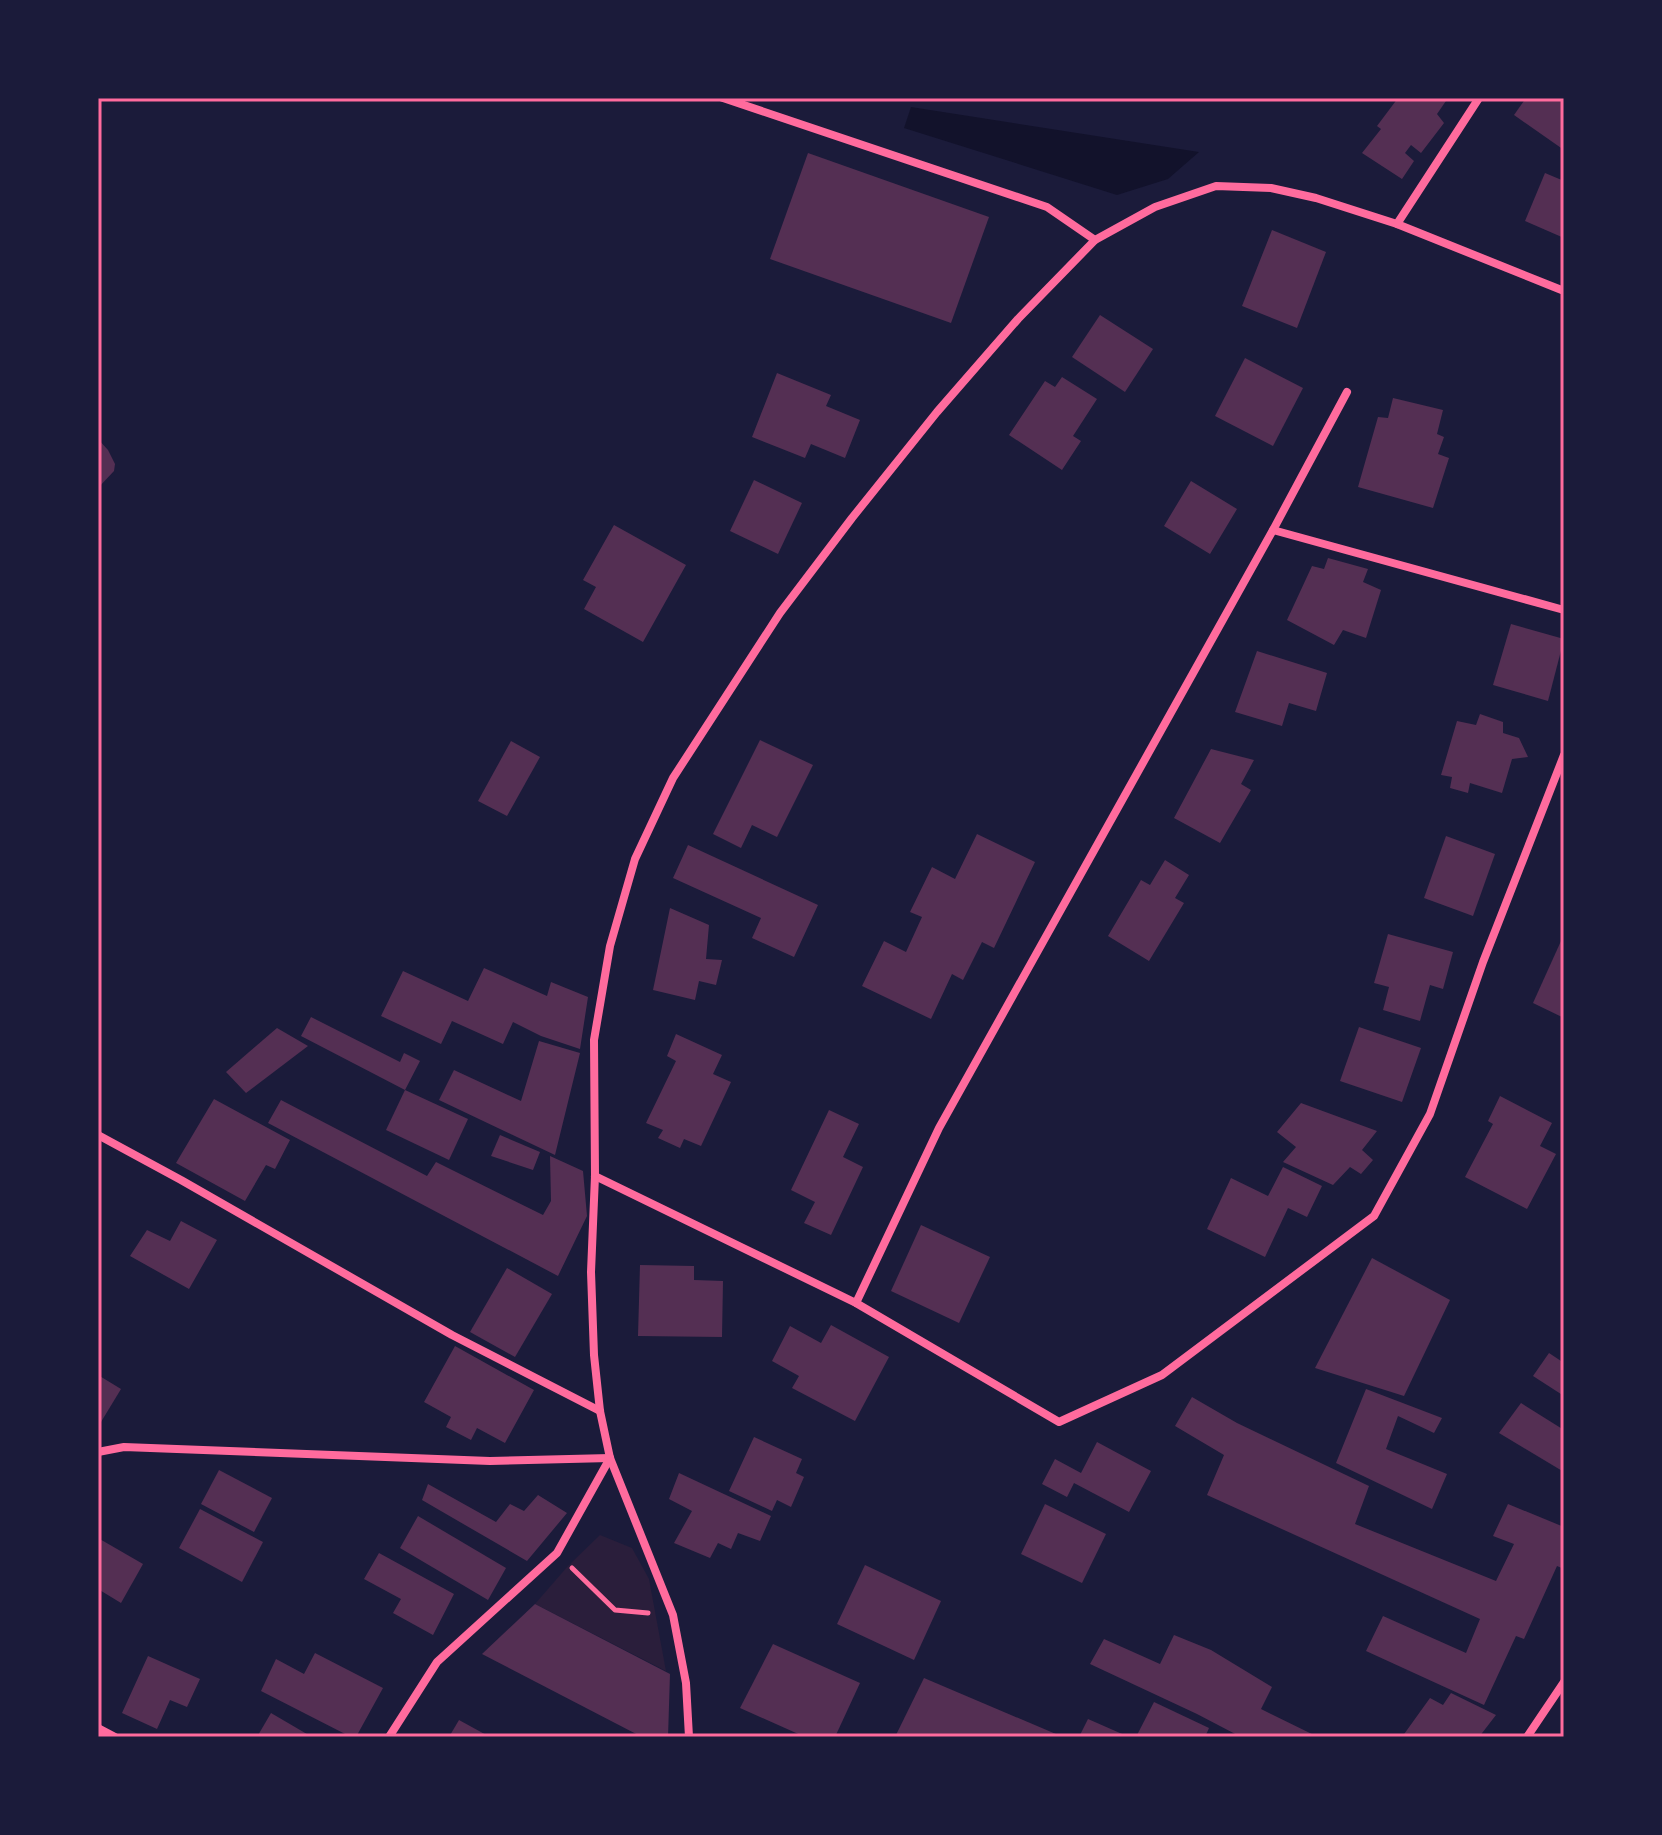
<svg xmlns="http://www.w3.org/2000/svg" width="1662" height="1835" font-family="Barlow,sans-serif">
<rect width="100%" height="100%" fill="#1b1b3a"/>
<path fill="#2a1e3b" d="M 600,1535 L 632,1548 L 649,1579 L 666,1671 L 535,1604 L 568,1566 Z"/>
<path fill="#12122b" d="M 911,107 L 1199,152 L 1168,179 L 1117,195 L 904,128 Z"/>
<g fill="#542f53">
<path d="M 1398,98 L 1448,98 L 1437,114 L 1444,123 L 1421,153 L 1411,145 L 1405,153 L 1414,161 L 1402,179 L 1362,153 L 1381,129 L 1377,126 Z"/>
<path d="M 1526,98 L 1564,98 L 1564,150 L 1514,115 Z"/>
<path d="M 808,153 L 989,217 L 951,323 L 770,259 Z"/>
<path d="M 1545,173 L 1564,181 L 1564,238 L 1525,221 Z"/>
<path d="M 1272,230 L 1326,252 L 1297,328 L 1242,306 Z"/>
<path d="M 1100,315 L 1153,349 L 1125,392 L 1072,357 Z"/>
<path d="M 1245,358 L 1303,388 L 1273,446 L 1215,416 Z"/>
<path d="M 777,373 L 831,395 L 826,406 L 860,420 L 845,458 L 811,444 L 805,458 L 752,437 Z"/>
<path d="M 1062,377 L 1097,399 L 1073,436 L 1081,441 L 1062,470 L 1009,435 L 1045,381 L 1055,387 Z"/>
<path d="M 1393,398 L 1443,410 L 1437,434 L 1444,437 L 1438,454 L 1449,458 L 1433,508 L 1358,487 L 1378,417 L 1388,418 Z"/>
<path d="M 98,439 L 108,450 L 115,464 L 114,471 L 98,488 Z"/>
<path d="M 754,480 L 802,503 L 778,554 L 730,531 Z"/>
<path d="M 1191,481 L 1237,509 L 1210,554 L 1164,526 Z"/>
<path d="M 614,525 L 686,565 L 643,642 L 584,609 L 596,587 L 583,580 Z"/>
<path d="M 1328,558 L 1368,569 L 1363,582 L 1381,590 L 1366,638 L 1343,630 L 1334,645 L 1287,620 L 1312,566 L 1324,569 Z"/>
<path d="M 1511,624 L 1564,639 L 1548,701 L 1493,685 Z"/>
<path d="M 1257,651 L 1327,673 L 1316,711 L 1289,703 L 1282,726 L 1235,712 Z"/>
<path d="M 1480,714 L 1503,722 L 1503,733 L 1519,738 L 1528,757 L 1512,759 L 1502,793 L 1470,783 L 1468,793 L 1450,788 L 1452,777 L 1441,775 L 1457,721 L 1476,725 Z"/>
<path d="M 760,740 L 813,765 L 777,837 L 752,825 L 741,848 L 713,834 Z"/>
<path d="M 511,741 L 540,757 L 507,816 L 478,801 Z"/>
<path d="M 1211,749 L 1254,760 L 1241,784 L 1251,790 L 1220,843 L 1174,818 Z"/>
<path d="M 977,834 L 1035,862 L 994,948 L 982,942 L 963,980 L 952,974 L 931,1019 L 862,986 L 884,941 L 906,952 L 922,917 L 910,912 L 932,867 L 955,879 Z"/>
<path d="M 1446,836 L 1495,854 L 1473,916 L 1424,898 Z"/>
<path d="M 688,845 L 818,905 L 794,957 L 752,938 L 761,918 L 673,878 Z"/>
<path d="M 1165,860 L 1189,875 L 1175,898 L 1184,903 L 1149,961 L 1108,936 L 1141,880 L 1150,885 Z"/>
<path d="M 670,908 L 709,925 L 706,959 L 722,960 L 716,985 L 699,981 L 695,1000 L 653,990 Z"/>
<path d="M 1388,934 L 1453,952 L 1443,989 L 1430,985 L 1420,1021 L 1383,1010 L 1389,987 L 1374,983 Z"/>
<path d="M 1561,941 L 1564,942 L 1564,1018 L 1533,1003 Z"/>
<path d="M 484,968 L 547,996 L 551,982 L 588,997 L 580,1049 L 541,1036 L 513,1022 L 503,1044 L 452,1021 L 441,1044 L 381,1016 L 403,971 L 468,1001 Z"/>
<path d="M 311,1017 L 400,1062 L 404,1053 L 420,1061 L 405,1090 L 301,1036 Z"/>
<path d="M 1359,1027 L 1421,1048 L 1402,1102 L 1340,1081 Z"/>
<path d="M 277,1028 L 308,1046 L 246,1093 L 226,1072 Z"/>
<path d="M 676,1034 L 722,1055 L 713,1074 L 731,1082 L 701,1146 L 684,1139 L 680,1148 L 658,1138 L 663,1130 L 646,1123 L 676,1061 L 667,1056 Z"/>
<path d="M 539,1041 L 580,1053 L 555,1155 L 439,1100 L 454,1070 L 521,1101 Z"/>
<path d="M 405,1090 L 468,1119 L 449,1160 L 386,1130 Z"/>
<path d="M 1500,1096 L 1552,1123 L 1540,1146 L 1556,1154 L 1527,1209 L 1465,1177 L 1493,1124 L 1488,1121 Z"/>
<path d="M 214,1099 L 290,1140 L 275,1169 L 266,1165 L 245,1201 L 176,1163 Z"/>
<path d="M 281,1100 L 427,1176 L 436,1162 L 543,1215 L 551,1201 L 550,1156 L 583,1171 L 587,1216 L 558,1276 L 268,1123 Z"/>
<path d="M 1301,1103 L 1377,1131 L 1362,1150 L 1373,1160 L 1361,1174 L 1350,1167 L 1333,1185 L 1283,1162 L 1296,1147 L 1277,1132 Z"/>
<path d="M 829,1110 L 859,1124 L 843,1157 L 863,1167 L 831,1235 L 804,1223 L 815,1202 L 791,1190 Z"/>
<path d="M 500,1135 L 540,1152 L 533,1170 L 491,1156 Z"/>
<path d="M 1283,1167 L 1322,1186 L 1307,1217 L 1288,1208 L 1265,1257 L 1207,1229 L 1231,1178 L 1268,1196 Z"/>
<path d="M 181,1221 L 217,1240 L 189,1289 L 130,1256 L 147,1230 L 170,1241 Z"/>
<path d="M 921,1225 L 990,1257 L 959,1323 L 891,1291 Z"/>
<path d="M 1372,1258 L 1450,1300 L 1404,1396 L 1315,1368 Z"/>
<path d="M 640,1265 L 694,1266 L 694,1280 L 723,1281 L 722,1337 L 638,1336 Z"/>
<path d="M 507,1268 L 552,1294 L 515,1357 L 470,1332 Z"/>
<path d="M 831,1325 L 889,1357 L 855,1421 L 792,1388 L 799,1376 L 772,1361 L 790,1326 L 821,1343 Z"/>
<path d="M 455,1346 L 534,1390 L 505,1443 L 477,1428 L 471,1440 L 446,1427 L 451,1417 L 424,1402 Z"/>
<path d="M 1549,1353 L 1564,1363 L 1564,1396 L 1533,1376 Z"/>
<path d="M 98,1375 L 121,1389 L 101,1422 L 98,1420 Z"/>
<path d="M 1366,1389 L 1442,1418 L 1434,1433 L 1398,1416 L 1386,1449 L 1447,1474 L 1432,1509 L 1336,1463 Z"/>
<path d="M 1192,1397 L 1237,1423 L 1369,1486 L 1355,1524 L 1496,1581 L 1514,1544 L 1493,1536 L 1508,1504 L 1564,1527 L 1564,1569 L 1557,1566 L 1524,1639 L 1516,1636 L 1484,1705 L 1366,1651 L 1383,1616 L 1466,1653 L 1480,1619 L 1207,1495 L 1224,1455 L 1175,1426 Z"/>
<path d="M 1521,1403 L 1564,1430 L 1564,1472 L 1499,1433 Z"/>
<path d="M 754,1437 L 802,1459 L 796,1473 L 804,1477 L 791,1507 L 777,1500 L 772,1511 L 729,1491 Z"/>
<path d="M 1097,1442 L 1151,1471 L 1129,1512 L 1074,1483 L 1067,1497 L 1042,1484 L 1055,1459 L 1081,1473 Z"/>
<path d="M 219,1470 L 272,1498 L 254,1532 L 201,1504 Z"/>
<path d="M 679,1473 L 771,1516 L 760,1541 L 738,1533 L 731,1549 L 718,1543 L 710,1558 L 674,1543 L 692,1511 L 669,1499 Z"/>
<path d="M 428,1484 L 496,1522 L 510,1504 L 524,1511 L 538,1495 L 567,1513 L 527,1561 L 422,1500 Z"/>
<path d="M 1045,1504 L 1106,1534 L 1082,1583 L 1021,1554 Z"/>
<path d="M 200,1509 L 263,1542 L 242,1582 L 179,1548 Z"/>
<path d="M 418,1516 L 506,1568 L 488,1600 L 400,1548 Z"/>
<path d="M 98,1538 L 143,1564 L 121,1603 L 98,1589 Z"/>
<path d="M 379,1553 L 454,1594 L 433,1635 L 393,1613 L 401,1599 L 364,1579 Z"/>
<path d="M 865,1565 L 941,1601 L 914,1660 L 837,1624 Z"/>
<path d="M 535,1604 L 670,1674 L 668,1737 L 642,1737 L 482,1654 Z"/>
<path d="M 1174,1635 L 1211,1650 L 1272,1687 L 1261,1709 L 1318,1737 L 1241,1737 L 1197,1714 L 1090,1664 L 1104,1639 L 1160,1664 Z"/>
<path d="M 773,1644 L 860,1683 L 835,1737 L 805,1737 L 740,1708 Z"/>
<path d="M 315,1653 L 383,1688 L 356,1737 L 351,1737 L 261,1691 L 276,1659 L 304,1674 Z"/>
<path d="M 148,1656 L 200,1679 L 187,1707 L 170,1700 L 157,1729 L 122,1713 Z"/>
<path d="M 924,1678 L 1063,1737 L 895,1737 Z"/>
<path d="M 1451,1693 L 1496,1715 L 1479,1737 L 1402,1737 L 1430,1698 L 1443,1705 Z"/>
<path d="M 1154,1702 L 1209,1728 L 1205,1737 L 1136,1737 Z"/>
<path d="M 271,1713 L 312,1737 L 257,1737 Z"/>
<path d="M 1088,1719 L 1129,1737 L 1079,1737 Z"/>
<path d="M 459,1720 L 490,1737 L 449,1737 Z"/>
</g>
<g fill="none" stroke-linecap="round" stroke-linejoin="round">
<path stroke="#ff6b9d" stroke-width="5" d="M 572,1568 L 615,1610 L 648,1613"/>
<g stroke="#ff6b9d" stroke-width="8">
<path d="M 723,98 L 1047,207 L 1095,240"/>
<path d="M 1397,224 L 1479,98"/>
<path d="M 1273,530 L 1564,610"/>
<path d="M 98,1135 L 181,1180 L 452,1335 L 600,1411"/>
<path d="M 595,1176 L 856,1303 L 1059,1422 L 1162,1375 L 1374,1216 L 1430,1114 L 1483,962 L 1564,755"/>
<path d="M 856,1303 L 939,1128 L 1273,530 L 1347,392"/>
<path d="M 98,1452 L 124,1447 L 490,1461 L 610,1458"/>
<path d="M 98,1728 L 115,1737"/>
<path d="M 389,1737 L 437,1662 L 557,1553 L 610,1458"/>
<path d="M 689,1737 L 686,1683 L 673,1615 L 610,1458 L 600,1411 L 594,1355 L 591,1272 L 595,1176 L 594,1040 L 610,946 L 635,859 L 673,778 L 780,613 L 852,518 L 937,412 L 1018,319 L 1095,240 L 1155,207 L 1216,186 L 1271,188 L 1316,198 L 1397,224 L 1564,291"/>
<path d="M 1527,1737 L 1564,1682"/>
</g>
</g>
<rect width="1662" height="1835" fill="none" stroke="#1b1b3a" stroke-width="200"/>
<rect x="100" y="100" width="1462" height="1635" fill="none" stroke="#ff6b9d" stroke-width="3"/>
</svg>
